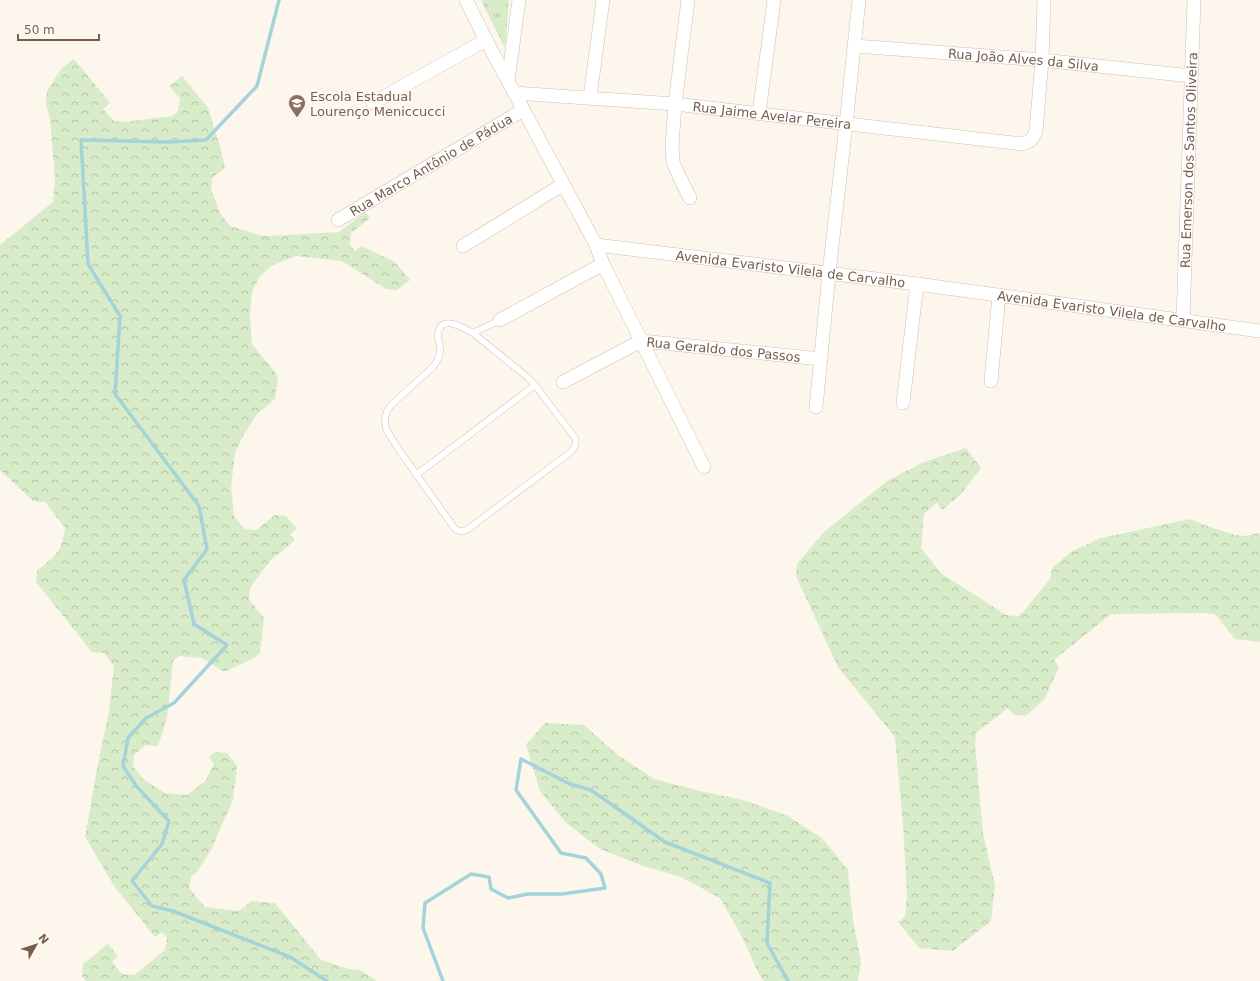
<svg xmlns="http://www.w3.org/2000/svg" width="1260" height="981" font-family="'DejaVu Sans',sans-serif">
<defs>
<pattern id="forest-crowns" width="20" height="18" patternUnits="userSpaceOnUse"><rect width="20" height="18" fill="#d8ecc9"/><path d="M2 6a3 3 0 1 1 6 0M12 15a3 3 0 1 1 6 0" fill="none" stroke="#b4c2a5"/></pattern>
<pattern id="park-tufts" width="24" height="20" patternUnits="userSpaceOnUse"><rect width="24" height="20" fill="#d8ecc9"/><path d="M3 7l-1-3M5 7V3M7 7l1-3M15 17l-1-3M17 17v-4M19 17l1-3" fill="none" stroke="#b4c2a5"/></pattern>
</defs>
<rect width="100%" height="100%" fill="#fdf6ec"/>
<g fill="url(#forest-crowns)">
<path d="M 74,59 L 110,103 L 103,109 L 114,121 L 125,122 L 172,116 L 178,111 L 180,99 L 169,86 L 182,76 L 208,108 L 221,150 L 225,168 L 212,178 L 211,189 L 220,213 L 230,226 L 258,235 L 269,236 L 339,232 L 365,212 L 370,218 L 351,233 L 350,245 L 355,251 L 361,246 L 394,261 L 410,280 L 397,290 L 386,289 L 342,261 L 296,256 L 272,265 L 260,276 L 252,292 L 250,315 L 252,344 L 278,376 L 275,399 L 257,414 L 243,436 L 235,453 L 231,487 L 234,516 L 244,529 L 256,530 L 275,515 L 286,516 L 297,529 L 290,534 L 295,540 L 270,561 L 250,588 L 249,599 L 264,618 L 260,653 L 254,658 L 224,672 L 202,658 L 179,656 L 173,661 L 167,718 L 158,746 L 146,745 L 134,755 L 133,766 L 143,779 L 165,793 L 187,795 L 206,780 L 214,764 L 209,757 L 215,752 L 227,753 L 237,766 L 233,800 L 211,850 L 197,872 L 191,877 L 189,888 L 205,907 L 239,911 L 252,901 L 275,903 L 321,960 L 349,969 L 360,970 L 377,981 L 86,981 L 82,976 L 83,964 L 108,944 L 118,956 L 112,962 L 122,974 L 134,975 L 165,950 L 167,938 L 162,932 L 155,937 L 114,886 L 85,837 L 98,763 L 109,712 L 114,666 L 104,653 L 92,652 L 36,582 L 37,571 C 55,556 62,552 65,528 L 45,502 L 33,501 L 0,470 L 0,245 L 53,202 L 55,179 L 50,120 L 46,103 L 47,91 L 61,69 Z"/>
<path d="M 966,448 L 981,468 L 961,494 L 942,510 L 937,503 L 924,514 L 921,548 L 941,573 L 1006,615 L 1018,616 L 1024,611 L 1050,579 L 1052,568 L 1071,552 L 1101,538 L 1190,519 L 1207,526 L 1235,535 L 1246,536 L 1260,533 L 1260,642 L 1235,639 L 1215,614 L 1203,613 L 1111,614 L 1054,660 L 1059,667 L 1044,700 L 1025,716 L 1013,714 L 1008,708 L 976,733 L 975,745 L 983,833 L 995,886 L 991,921 L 953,951 L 919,948 L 898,922 L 905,917 L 907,894 L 903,824 L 895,737 L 838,667 L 796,576 L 797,564 L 824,532 L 887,481 L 924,462 Z"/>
<path d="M 545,723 L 584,725 L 618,755 L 654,779 L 700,791 L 743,800 L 786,815 L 822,838 L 848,870 L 853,920 L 861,962 L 858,981 L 764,981 L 759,974 L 741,935 L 720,898 L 681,877 L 640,865 L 600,849 L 566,823 L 540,791 L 526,745 Z"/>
</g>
<path fill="url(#park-tufts)" d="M 481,0 L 509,0 L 505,48 Z"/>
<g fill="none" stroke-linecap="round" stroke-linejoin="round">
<g stroke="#a5d3da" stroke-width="3.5">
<path d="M 279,0 L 257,86 L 206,140 L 168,142 L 81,140 L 88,264 L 120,316 L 115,394 L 199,506 L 207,549 L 184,580 L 194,624 L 227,645 L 174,703 L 146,718 L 128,738 L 123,766 L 137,787 L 169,821 L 162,844 L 132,881 L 152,906 L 173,911 L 290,957 L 327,981"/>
<path d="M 443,981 L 423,928 L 425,903 L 471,874 L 489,877 L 491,889 L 508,898 L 528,894 L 562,894 L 605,888 L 601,874 L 586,858 L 561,853 L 516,790 L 521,759 L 570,784 L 591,790 L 665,842 L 770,883 L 767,943 L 788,981"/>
</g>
<defs>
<g id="lane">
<path d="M 473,333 L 526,376 L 535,385 L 575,438 C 577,444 575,447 571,452 L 468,529 C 463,532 460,532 455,529 L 397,447 L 386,429 L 385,419 L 387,411 L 392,404 L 433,367 C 437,362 439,358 440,352 C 441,346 437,339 438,333 C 442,314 464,328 473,333 L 500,320"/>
<path d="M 416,475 L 535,385"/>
</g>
<g id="street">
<path d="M 466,0 L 486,40 L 596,245 L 603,264 L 704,467"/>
<path d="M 688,0 L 675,104 L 672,145 L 673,162 L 679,176 L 690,198"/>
<path id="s1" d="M 855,46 L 1042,60 L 1191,76"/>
<path d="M 508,81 L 519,0"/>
<path id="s2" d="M 514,93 L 675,104 L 1022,144 C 1030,142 1033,139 1036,131 L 1042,60 L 1044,0"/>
<path d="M 590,97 L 603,0"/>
<path d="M 373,103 L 486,40"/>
<path d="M 759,113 L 774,0"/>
<path id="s3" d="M 338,220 L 523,110"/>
<path id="s4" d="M 596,245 L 917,284 L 1260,331"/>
<path d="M 463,246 L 562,185"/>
<path d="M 500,320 L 603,264"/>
<path id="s5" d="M 1183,320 L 1194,0"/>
<path d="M 991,381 L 999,295"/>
<path id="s6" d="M 563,382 L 641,341 L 821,359"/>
<path d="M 903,403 L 917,284"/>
<path d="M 816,407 L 829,273 L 846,124 L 859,0"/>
</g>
</defs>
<use href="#lane" stroke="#d1beb0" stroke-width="7"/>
<use href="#street" stroke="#d1beb0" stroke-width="14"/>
<use href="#lane" stroke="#fff" stroke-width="6"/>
<use href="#street" stroke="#fff" stroke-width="13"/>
</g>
<defs>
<symbol id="school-pin" viewBox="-11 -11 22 30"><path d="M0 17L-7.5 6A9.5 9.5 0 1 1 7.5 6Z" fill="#8d6e63" stroke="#fffaf3"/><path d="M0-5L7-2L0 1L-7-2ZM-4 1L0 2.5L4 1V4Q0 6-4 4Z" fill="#fff"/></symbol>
</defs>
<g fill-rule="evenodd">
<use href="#school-pin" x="287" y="93" width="20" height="27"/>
</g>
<g text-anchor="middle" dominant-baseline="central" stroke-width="3.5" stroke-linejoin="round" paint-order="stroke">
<g font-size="13" fill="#7a5c4d" stroke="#fffaf3">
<text stroke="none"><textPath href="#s1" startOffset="169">Rua João Alves da Silva</textPath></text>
<text stroke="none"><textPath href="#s2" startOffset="259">Rua Jaime Avelar Pereira</textPath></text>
<text stroke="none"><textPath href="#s5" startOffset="160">Rua Emerson dos Santos Oliveira</textPath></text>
<text stroke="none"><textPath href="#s3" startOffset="108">Rua Marco Antônio de Pádua</textPath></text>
<text stroke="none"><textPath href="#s4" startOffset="196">Avenida Evaristo Vilela de Carvalho</textPath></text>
<text stroke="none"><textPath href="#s4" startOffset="520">Avenida Evaristo Vilela de Carvalho</textPath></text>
<text stroke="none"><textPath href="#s6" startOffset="171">Rua Geraldo dos Passos</textPath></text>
</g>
<g font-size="13" fill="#785e54" stroke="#fffaf3" text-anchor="start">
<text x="310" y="96">Escola Estadual<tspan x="310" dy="15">Lourenço Meniccucci</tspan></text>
</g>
</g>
<g transform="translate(36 945) rotate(51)" stroke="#fffaf3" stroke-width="3" paint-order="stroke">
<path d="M0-3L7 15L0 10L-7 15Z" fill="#7a5c4d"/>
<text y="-6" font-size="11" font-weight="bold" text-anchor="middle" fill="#7a5c4d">N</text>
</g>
<path d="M18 34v6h81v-6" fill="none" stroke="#7a5c4d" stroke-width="2"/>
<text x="24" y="34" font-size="12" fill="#7a5c4d" stroke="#fffaf3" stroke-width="3" paint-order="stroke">50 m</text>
</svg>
